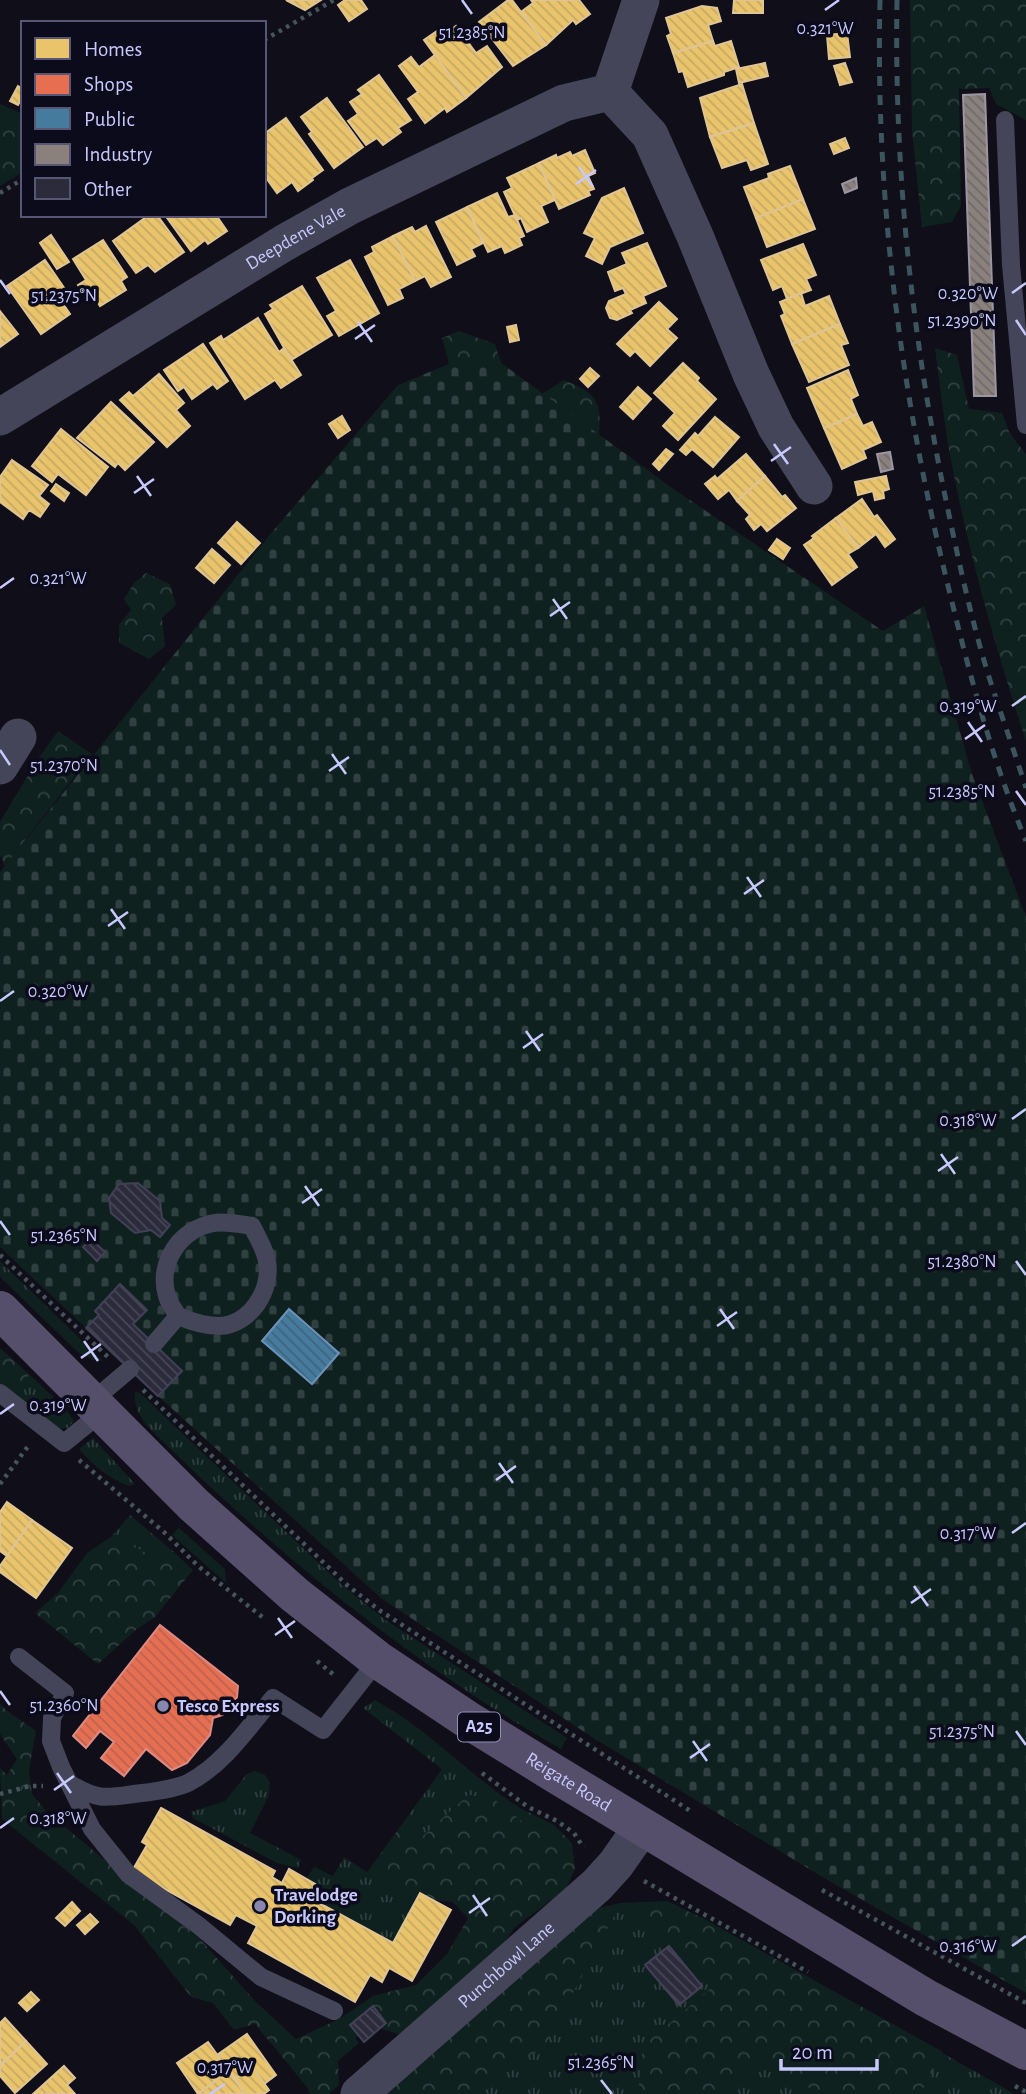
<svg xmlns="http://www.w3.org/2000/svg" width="1026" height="2094" font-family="'Alegreya Sans',sans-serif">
<defs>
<pattern id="grass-tufts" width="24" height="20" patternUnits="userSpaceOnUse" patternTransform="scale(1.75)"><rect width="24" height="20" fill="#0f211f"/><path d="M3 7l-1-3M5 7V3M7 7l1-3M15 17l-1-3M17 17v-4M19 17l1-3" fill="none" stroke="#304040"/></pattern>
<pattern id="forest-crowns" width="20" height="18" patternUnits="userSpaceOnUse" patternTransform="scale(1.75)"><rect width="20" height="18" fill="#0f211f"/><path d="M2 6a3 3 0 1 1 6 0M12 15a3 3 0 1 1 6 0" fill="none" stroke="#304040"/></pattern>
<pattern id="cemetery-stones" width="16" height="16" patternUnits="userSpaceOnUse" patternTransform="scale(1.75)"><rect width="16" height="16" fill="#0f211f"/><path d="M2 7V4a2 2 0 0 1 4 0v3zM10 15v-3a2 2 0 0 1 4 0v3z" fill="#304040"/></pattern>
<pattern id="homes-back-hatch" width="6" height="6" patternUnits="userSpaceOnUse" patternTransform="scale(1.75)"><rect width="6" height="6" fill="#e9c46a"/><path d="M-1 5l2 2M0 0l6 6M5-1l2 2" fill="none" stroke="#c6a964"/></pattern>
<pattern id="shops-back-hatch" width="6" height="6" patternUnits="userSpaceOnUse" patternTransform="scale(1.75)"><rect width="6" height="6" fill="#e76f51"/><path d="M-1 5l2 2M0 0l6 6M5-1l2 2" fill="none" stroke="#bc6250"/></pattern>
<pattern id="public-back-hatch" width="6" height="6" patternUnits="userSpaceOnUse" patternTransform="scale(1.75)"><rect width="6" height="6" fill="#457b9d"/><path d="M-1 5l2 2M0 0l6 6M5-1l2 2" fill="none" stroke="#41627d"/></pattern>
<pattern id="industry-back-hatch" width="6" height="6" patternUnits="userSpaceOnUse" patternTransform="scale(1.75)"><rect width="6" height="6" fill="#8a817c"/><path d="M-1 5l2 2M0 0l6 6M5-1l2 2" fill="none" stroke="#6f696b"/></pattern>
<pattern id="building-back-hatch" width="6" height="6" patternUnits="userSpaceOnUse" patternTransform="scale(1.75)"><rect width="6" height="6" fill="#2c2b3b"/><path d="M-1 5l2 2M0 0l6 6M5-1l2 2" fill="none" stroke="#494858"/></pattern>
</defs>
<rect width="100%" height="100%" fill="#100e18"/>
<g fill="url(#grass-tufts)">
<path d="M 0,1261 L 103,1361 L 93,1360 L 79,1353 L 0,1277 Z"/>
<path d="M 29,1374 L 64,1407 L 74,1421 L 68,1428 L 57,1429 L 11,1395 L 24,1388 Z"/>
<path d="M 135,1391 L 141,1394 L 342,1585 L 387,1621 L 567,1738 L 561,1749 C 408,1662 272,1550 148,1427 C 139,1415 134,1407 135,1391 Z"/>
<path d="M 93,1438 L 135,1484 L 129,1486 C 108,1478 94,1466 79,1449 Z"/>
<path d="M 130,1515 L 174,1552 L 156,1557 L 111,1537 Z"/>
<path d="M 179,1528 L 225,1569 L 226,1583 L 172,1535 Z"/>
<path d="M 375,1700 C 428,1729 469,1775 520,1808 C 531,1814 543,1819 554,1825 L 528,1826 L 494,1799 L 468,1795 L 422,1837 L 397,1831 L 442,1769 L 363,1708 Z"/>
<path d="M 255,1771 L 265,1775 L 270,1782 L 269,1795 L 250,1833 L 301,1860 L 298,1868 L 277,1863 L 193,1818 L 191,1812 L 225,1801 L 247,1774 Z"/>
<path d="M 344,1857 L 367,1872 L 378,1857 L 381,1867 L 415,1903 L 393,1943 L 308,1897 L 306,1879 L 314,1867 L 333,1876 Z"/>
<path d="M 667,1901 L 704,1919 L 1015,2094 L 381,2094 L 595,1909 L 621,1903 Z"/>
</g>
<g fill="url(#forest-crowns)">
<path d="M 910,0 L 1026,0 L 1026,120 L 996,104 L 989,88 L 959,89 L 961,206 L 952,222 L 922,227 L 912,131 Z"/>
<path d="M 0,104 L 23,114 L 23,172 L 0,186 Z"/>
<path d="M 459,331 L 495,344 L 501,363 L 542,394 L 564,380 C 596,393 602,400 599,435 L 634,460 L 446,389 L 449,364 L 442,338 Z"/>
<path d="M 935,348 L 957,355 L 969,409 L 1002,413 L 1010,434 L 1026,454 L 1026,741 C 994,644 966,544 948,444 C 943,412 939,380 935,348 Z"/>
<path d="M 146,573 L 170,584 L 176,605 L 162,618 L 165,646 L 149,659 L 119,643 L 119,625 L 131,610 L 124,599 L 134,583 Z"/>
<path d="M 58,731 L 92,754 L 5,866 L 0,855 L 0,822 L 36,762 Z"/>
<path d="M 0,1348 L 29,1374 L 24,1388 L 11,1395 L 0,1386 Z"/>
<path d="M 111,1537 L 156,1557 L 174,1552 L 193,1570 L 154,1618 L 138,1628 L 98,1664 L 35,1613 L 58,1593 L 87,1553 Z"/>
<path d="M 0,1703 L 6,1710 L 36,1731 L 29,1770 L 32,1794 L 47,1812 L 200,1939 L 255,2001 L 296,2039 L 339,2019 L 373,1996 L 416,1985 L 447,1954 L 468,1918 L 453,1902 L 433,1900 L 421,1893 L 415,1903 L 381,1867 L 378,1857 L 397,1831 L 422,1837 L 468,1795 L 494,1799 L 528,1826 L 554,1825 L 572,1843 L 575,1869 L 566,1889 L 515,1927 L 492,1960 L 404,2036 L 374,2026 L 355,2038 L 359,2043 L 338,2061 L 339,2085 L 329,2094 L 310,2094 L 307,2087 L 255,2024 L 234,2030 L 213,2003 L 191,1997 L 134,1925 L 2,1819 L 0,1768 L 7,1775 L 17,1759 L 0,1734 Z"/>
<path d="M 667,1901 L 704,1919 L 943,2052 L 920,2094 L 820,2094 L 759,2058 L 733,2094 L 638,2094 L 643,2046 L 711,1988 L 683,1944 L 647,1925 L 644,1903 Z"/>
<path d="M 621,1903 L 543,2049 L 475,2081 L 466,2094 L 381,2094 L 595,1909 Z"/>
</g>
<path fill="url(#cemetery-stones)" d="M 501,363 L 675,490 L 883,631 L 924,606 L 972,774 L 1026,917 L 1026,1993 L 824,1878 L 595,1739 L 382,1599 L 158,1396 L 0,1247 L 0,872 L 273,531 L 398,385 L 449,364 Z"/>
<g fill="url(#homes-back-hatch)" stroke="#dfc596" stroke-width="2">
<path d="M 286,0 L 321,0 L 305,10 Z"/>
<path d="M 345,0 L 361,0 L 367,9 L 349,21 L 338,5 Z"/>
<path d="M 508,0 L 512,0 L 546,45 L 513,66 L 479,22 Z"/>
<path d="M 531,0 L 579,0 L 590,14 L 576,24 L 573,20 L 546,45 L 521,12 L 533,3 Z"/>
<path d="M 734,0 L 763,0 L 763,13 L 733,13 Z"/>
<path d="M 702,6 L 717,8 L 721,21 L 708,25 L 713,41 L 673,53 L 667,36 L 671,34 L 666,18 Z"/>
<path d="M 456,26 L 476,53 L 487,46 L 502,67 L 466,98 L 424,40 L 440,29 L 444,35 Z"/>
<path d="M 847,33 L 850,57 L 829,59 L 827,35 Z"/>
<path d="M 713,41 L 715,46 L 731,41 L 739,67 L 724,72 L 724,75 L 688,87 L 683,71 L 679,72 L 673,53 Z"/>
<path d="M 435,55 L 466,98 L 447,112 L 445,108 L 425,123 L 408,99 L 418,92 L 399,66 L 411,57 L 419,67 Z"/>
<path d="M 765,63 L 768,76 L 739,83 L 736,69 Z"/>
<path d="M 845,63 L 852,82 L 840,85 L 834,66 Z"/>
<path d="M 379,75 L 411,120 L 398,128 L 401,132 L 383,145 L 377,138 L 366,145 L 348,121 L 358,114 L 350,102 L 362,94 L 358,90 Z"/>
<path d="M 742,84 L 754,123 L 710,137 L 700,98 Z"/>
<path d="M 18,86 L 23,89 L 23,96 L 18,105 L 10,101 Z"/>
<path d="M 327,98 L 363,147 L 334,168 L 309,134 L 312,132 L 301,117 Z"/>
<path d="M 286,118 L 323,170 L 312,178 L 313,180 L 298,191 L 292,182 L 277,193 L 264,175 L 264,134 Z"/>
<path d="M 754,123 L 768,164 L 751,170 L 747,160 L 722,168 L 710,137 Z"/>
<path d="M 845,138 L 849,148 L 834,154 L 830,144 Z"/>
<path d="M 585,150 L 595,173 L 588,176 L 594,189 L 588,191 L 590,195 L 559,209 L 539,163 L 556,155 L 557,158 L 570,152 L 572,156 Z"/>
<path d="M 539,163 L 555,200 L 541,206 L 548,222 L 527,232 L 521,218 L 517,220 L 504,192 L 512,188 L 507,178 Z"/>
<path d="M 790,166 L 803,199 L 756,218 L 744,187 L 769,178 L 768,174 Z"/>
<path d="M 624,188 L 643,233 L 610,247 L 602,264 L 586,256 L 595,238 L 584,233 L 602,198 Z"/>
<path d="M 497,193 L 508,217 L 515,215 L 524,236 L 519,238 L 522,245 L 505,253 L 502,246 L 488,252 L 467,207 Z"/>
<path d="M 803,199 L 815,229 L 767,247 L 756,218 Z"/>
<path d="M 467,207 L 483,243 L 471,249 L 475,256 L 457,265 L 436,222 Z"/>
<path d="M 149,215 L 157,215 L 184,252 L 155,272 L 148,265 L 136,273 L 113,241 Z"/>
<path d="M 165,215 L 216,215 L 227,231 L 208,244 L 205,240 L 191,251 Z"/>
<path d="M 426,226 L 451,277 L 431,287 L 425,276 L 415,281 L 393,236 L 412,227 L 415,232 Z"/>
<path d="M 51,235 L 69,262 L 57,269 L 40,243 Z"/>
<path d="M 393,236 L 415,281 L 399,289 L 403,298 L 388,305 L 365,257 L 374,252 L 372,247 Z"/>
<path d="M 103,240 L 127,277 L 121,281 L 126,290 L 100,306 L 94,296 L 88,300 L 78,285 L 86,280 L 73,259 Z"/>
<path d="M 647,243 L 666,286 L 643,296 L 646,303 L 630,310 L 632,313 L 617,320 L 610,318 L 606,308 L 609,301 L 626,294 L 623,288 L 615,291 L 608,272 L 627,264 L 622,253 Z"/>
<path d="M 803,244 L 816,275 L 806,279 L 811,290 L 787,299 L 782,286 L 773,290 L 761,260 Z"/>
<path d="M 45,260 L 67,292 L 59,298 L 70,314 L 41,334 L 7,286 Z"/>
<path d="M 350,260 L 379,313 L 339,336 L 327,316 L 336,311 L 317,278 Z"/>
<path d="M 302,286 L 332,335 L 291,360 L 265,314 L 273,309 L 270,305 Z"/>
<path d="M 801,293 L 805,306 L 829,296 L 840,324 L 792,344 L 781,316 L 785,314 L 780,302 Z"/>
<path d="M 659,302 L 677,319 L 667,329 L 677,338 L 650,366 L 635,351 L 630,356 L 617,344 Z"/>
<path d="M 0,311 L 18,334 L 0,347 Z"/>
<path d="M 258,318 L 279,352 L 284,348 L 301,375 L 281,388 L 275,380 L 245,399 L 210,343 L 221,336 L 223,340 Z"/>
<path d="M 840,324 L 848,343 L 841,345 L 849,365 L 809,382 L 792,344 Z"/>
<path d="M 516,325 L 519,340 L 510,342 L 507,327 Z"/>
<path d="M 203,344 L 228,381 L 217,389 L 213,384 L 192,399 L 184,387 L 178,391 L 164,370 Z"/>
<path d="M 683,363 L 699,378 L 697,381 L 716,399 L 678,440 L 663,426 L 675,413 L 654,393 Z"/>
<path d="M 590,368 L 599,376 L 588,387 L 580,379 Z"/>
<path d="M 848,370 L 858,395 L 851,399 L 857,414 L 824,428 L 807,388 Z"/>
<path d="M 159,374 L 184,403 L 176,410 L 190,426 L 167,447 L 120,400 L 129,392 L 133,396 Z"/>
<path d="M 638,387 L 651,399 L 633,419 L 620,407 Z"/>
<path d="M 111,402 L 154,442 L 125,470 L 118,463 L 115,467 L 77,438 Z"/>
<path d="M 857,414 L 863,426 L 872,422 L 881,442 L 863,450 L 866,458 L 842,469 L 824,428 Z"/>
<path d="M 342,416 L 350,430 L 338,438 L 329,424 Z"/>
<path d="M 715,417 L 739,437 L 713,467 L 692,449 L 686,455 L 680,450 L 695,433 L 698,436 Z"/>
<path d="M 61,429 L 108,467 L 86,495 L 58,474 L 52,482 L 32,466 Z"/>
<path d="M 666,449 L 673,454 L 659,470 L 653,464 Z"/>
<path d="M 746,454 L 765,476 L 737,501 L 729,490 L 718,499 L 705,484 L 715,476 L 717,479 Z"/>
<path d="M 12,460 L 48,485 L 39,496 L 49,504 L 40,517 L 29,510 L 23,519 L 0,502 L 0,477 Z"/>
<path d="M 765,476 L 782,497 L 785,495 L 796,508 L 767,531 L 761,524 L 754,530 L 746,519 L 750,515 L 737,501 Z"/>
<path d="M 886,476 L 889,489 L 883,491 L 884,498 L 875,500 L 873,491 L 858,495 L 855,482 Z"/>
<path d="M 56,484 L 69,493 L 64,501 L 51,491 Z"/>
<path d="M 862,499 L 874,517 L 877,515 L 895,539 L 885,547 L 876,534 L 858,548 L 836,518 Z"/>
<path d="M 836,518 L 858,548 L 848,554 L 857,567 L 832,585 L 804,545 L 814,538 L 812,536 Z"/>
<path d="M 237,522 L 260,543 L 241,564 L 218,543 Z"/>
<path d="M 777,539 L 790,548 L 783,559 L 769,550 Z"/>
<path d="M 212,549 L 230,565 L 214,583 L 196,568 Z"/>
<path d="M 7,1502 L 32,1520 L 7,1556 L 0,1551 L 0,1512 Z"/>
<path d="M 32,1520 L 72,1548 L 36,1598 L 0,1572 L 0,1566 Z"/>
<path d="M 161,1808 L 275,1871 L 272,1877 L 282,1883 L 289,1869 L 315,1884 L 308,1897 L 393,1943 L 420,1893 L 451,1910 L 412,1981 L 389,1968 L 382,1982 L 370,1975 L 355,2002 L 248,1943 L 257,1926 L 236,1915 L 230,1925 L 132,1871 L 147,1845 L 142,1842 Z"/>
<path d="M 72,1902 L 80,1911 L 65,1926 L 56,1918 Z"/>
<path d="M 90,1914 L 98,1922 L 85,1934 L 77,1925 Z"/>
<path d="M 31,1992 L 39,2000 L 27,2011 L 19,2003 Z"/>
<path d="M 5,2018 L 26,2041 L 0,2066 L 0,2023 Z"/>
<path d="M 247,2034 L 276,2075 L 264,2084 L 252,2067 L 235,2079 L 217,2055 Z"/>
<path d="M 26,2041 L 47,2064 L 15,2093 L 0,2076 L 0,2066 Z"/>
<path d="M 208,2042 L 229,2071 L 198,2094 L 177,2063 Z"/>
<path d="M 64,2066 L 75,2078 L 67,2085 L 75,2094 L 33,2094 Z"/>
<path d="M 252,2067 L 269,2090 L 264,2094 L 245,2094 L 235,2079 Z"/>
<path d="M 229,2071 L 245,2094 L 198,2094 Z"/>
</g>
<path fill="url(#shops-back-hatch)" stroke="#dd8a85" stroke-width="2" d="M 160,1625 L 238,1686 L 237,1697 L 223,1715 L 213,1718 L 210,1735 L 187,1763 L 172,1770 L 146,1749 L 124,1776 L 101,1758 L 114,1742 L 100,1731 L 86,1748 L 73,1736 Z"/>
<path fill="url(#public-back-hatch)" stroke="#6c92ba" stroke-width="2" d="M 289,1309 L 339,1353 L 312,1384 L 262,1341 Z"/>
<g fill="url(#industry-back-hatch)" stroke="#9c96a3" stroke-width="2">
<path d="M 985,94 L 996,396 L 974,396 L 963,95 Z"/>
<path d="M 856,178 L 857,188 L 845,193 L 842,184 Z"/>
<path d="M 890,452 L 893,469 L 881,472 L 877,454 Z"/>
</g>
<g fill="url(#building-back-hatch)" stroke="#424056" stroke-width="2">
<path d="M 138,1183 L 160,1201 L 162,1218 L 170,1225 L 160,1237 L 151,1230 L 135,1233 L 111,1213 L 109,1198 L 119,1184 Z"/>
<path d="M 91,1239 L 105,1252 L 97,1261 L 83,1247 Z"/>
<path d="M 120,1284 L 147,1310 L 133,1324 L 182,1371 L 158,1396 L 86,1328 L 99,1315 L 95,1311 Z"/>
<path d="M 669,1946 L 702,1986 L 679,2005 L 645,1965 Z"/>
<path d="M 373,2006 L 386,2023 L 364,2042 L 350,2025 Z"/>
</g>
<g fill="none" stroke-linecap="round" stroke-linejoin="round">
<g stroke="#45545d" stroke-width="4.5" stroke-dasharray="3.5 5" stroke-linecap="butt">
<path d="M 264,40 L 334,0"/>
<path d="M 0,193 L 23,179"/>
<path d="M 0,1255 L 109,1358"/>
<path d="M 143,1390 L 347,1585 L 379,1610 L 692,1812"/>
<path d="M 79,1460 L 165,1533 L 198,1566 L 266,1620"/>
<path d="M 0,1484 L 29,1445"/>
<path d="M 317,1661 L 334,1675"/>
<path d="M 482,1773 L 528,1807 L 557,1821 L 574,1833 L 581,1844 L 585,1846"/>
<path d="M 0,1794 L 30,1786 L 43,1786"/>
<path d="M 644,1881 L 808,1972"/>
<path d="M 822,1890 L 1026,2003"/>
<path d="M 1015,2086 L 1026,2092"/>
</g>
<g stroke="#444558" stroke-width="18">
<path d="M 1005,120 L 1011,265 L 1026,425"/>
<path d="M 154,1344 L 178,1316 C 174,1310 169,1303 167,1296 C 157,1263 180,1229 214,1223 C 225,1221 240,1224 252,1226 C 257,1237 265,1249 267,1261 C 272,1290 251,1324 220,1326 C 204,1326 192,1322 178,1316"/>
<path d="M 0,1393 L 64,1443 L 101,1413"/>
<path d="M 91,1402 L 130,1369"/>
<path d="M 19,1657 L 65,1693 L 52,1718 L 51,1741 L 61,1767 L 92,1829 L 128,1874 L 198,1925 L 261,1977 L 334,2011"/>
<path d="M 72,1785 C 98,1800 105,1798 134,1794 C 151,1792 172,1790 188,1783 C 223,1765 248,1728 273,1698 L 323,1730 L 378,1660"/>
</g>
<g stroke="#444558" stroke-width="37">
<path d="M 610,92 L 641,0"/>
<path id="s1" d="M 0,417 L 284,243 L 350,206 L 564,103 L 610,92 L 650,135 L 695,236 L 751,374 L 776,427 L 814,486"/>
<path d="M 0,766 L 18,737"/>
<path id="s2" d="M 359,2094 L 597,1885 L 616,1864 L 642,1827"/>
</g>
<path stroke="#564f6b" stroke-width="38" id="s3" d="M 0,1310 L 194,1505 L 295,1595 L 378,1660 L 471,1722 L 557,1775 L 926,1998 L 1026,2051"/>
<g stroke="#3c545e" stroke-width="5" stroke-dasharray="10 9" stroke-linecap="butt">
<path d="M 880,0 C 875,202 902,402 951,598 C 971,680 993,762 1026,841"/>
<path d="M 897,0 C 894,165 911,329 944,491 C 957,553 970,616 989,677 C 1001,714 1014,751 1026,788"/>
</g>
</g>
<path fill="none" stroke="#c7c8fd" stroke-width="2.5" d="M 462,0 L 472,14M 825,10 L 839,0M 579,167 L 593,187M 576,184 L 596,170M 0,280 L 10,294M 1012,293 L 1026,283M 1016,320 L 1026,335M 358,322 L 372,342M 355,339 L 375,325M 774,444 L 788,464M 771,461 L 791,447M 137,476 L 151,496M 134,493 L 154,479M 0,588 L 14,578M 553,599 L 567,619M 550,616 L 570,602M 1012,706 L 1026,696M 968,722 L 982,742M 965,739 L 985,725M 0,750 L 10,765M 332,754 L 346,774M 329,771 L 349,757M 1016,791 L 1026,805M 747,877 L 761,897M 744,894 L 764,880M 111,909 L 125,929M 108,926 L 128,912M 0,1001 L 14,991M 526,1031 L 540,1051M 523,1048 L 543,1034M 1012,1119 L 1026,1109M 941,1154 L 955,1174M 938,1171 L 958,1157M 305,1186 L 319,1206M 302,1203 L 322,1189M 0,1221 L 10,1235M 1016,1261 L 1026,1275M 720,1309 L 734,1329M 717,1326 L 737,1312M 84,1341 L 98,1361M 81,1358 L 101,1344M 0,1414 L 14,1404M 499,1463 L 513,1483M 496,1480 L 516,1466M 1012,1533 L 1026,1523M 914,1586 L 928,1606M 911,1603 L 931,1589M 278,1618 L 292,1638M 275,1635 L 295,1621M 0,1691 L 10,1705M 1016,1731 L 1026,1745M 693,1741 L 707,1761M 690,1758 L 710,1744M 57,1773 L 71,1793M 54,1790 L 74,1776M 0,1828 L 14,1818M 473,1895 L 487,1916M 469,1913 L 490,1898M 1012,1946 L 1026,1936M 601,2080 L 612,2094M 210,2094 L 225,2084"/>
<g fill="#8787ad" stroke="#0c0b1b" stroke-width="2.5">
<circle cx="163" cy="1706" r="7"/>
<circle cx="260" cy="1906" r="7"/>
</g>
<g text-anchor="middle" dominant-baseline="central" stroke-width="7" stroke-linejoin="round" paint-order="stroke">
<rect fill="#0c0b1b" stroke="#8f8fb9" stroke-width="2" x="458" y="1712.5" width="42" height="29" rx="5"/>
<g font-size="18" font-weight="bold" fill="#c7c8fd">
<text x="479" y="1727">A25</text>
</g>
<g font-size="19" fill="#c7c8fd" stroke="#0c0b1b">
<text stroke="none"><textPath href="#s1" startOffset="346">Deepdene Vale</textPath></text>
<text stroke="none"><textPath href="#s3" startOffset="742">Reigate Road</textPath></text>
<text stroke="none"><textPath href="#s2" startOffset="196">Punchbowl Lane</textPath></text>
</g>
<g font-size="19" font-weight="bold" fill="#c7c8fd" stroke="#0c0b1b" text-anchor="start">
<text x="177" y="1706">Tesco Express</text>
<text x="274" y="1895">Travelodge<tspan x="274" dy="22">Dorking</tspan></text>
</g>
</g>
<g font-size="18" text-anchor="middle" fill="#c7c8fd" stroke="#0c0b1b" stroke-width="7" stroke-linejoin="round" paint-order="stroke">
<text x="825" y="34">0.321°W</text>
<text x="472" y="38">51.2385°N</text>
<text x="968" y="299">0.320°W</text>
<text x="64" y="301">51.2375°N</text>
<text x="962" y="326">51.2390°N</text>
<text x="58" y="584">0.321°W</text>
<text x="968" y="712">0.319°W</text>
<text x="64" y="771">51.2370°N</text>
<text x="962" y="797">51.2385°N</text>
<text x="58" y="997">0.320°W</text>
<text x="968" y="1126">0.318°W</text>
<text x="64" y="1241">51.2365°N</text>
<text x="962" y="1267">51.2380°N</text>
<text x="58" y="1411">0.319°W</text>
<text x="968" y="1539">0.317°W</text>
<text x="64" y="1711">51.2360°N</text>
<text x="962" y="1737">51.2375°N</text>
<text x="58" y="1824">0.318°W</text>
<text x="968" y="1952">0.316°W</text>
<text x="601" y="2068">51.2365°N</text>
<text x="225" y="2073">0.317°W</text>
</g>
<rect x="21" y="21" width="245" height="196" fill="#0c0b1b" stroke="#575775" stroke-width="2"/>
<rect x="35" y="38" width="35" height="21" fill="#e9c46a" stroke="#575775" stroke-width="2"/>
<text x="84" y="56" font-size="21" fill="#c7c8fd">Homes</text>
<rect x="35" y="74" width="35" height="21" fill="#e76f51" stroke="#575775" stroke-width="2"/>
<text x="84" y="91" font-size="21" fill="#c7c8fd">Shops</text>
<rect x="35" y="108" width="35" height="21" fill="#457b9d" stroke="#575775" stroke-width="2"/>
<text x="84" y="126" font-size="21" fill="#c7c8fd">Public</text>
<rect x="35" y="144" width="35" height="21" fill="#8a817c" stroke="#575775" stroke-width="2"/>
<text x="84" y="161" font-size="21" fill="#c7c8fd">Industry</text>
<rect x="35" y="178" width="35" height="21" fill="#2c2b3b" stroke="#575775" stroke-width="2"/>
<text x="84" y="196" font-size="21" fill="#c7c8fd">Other</text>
<path d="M781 2059v10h96v-10" fill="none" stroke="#c7c8fd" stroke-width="3.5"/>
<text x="792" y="2059" font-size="21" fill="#c7c8fd" stroke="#0c0b1b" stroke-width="5" paint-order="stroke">20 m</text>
</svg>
